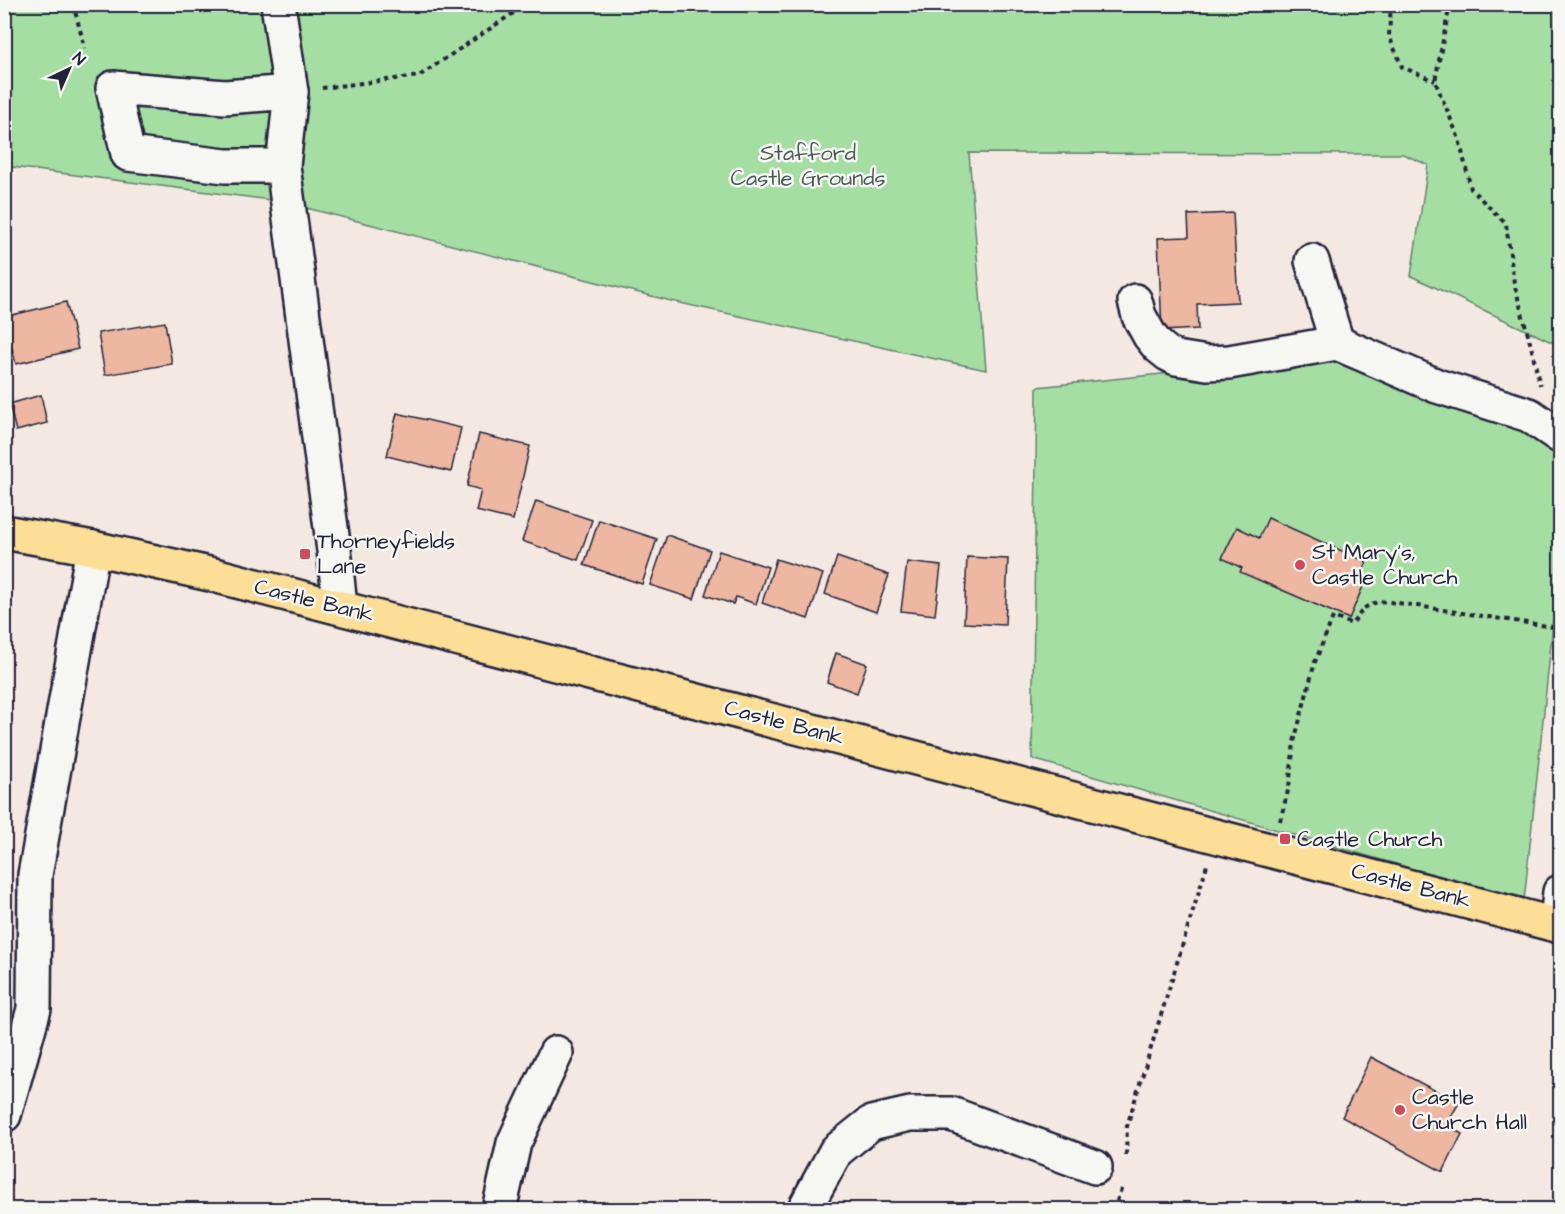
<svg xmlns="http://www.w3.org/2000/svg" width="1565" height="1214" font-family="'Architects Daughter',sans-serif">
<rect width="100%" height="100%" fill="#f4e9e2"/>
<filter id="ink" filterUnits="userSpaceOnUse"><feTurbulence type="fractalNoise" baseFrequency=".0167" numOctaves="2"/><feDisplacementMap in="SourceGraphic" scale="12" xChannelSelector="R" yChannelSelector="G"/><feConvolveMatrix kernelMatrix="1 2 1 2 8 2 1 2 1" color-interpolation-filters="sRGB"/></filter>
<g filter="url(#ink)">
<g fill="#a5dea3" stroke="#64806f" stroke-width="1.5">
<path d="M 5,5 L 1560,5 L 1560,346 L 1411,276 L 1428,165 L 1403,154 L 969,153 L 986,370 L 671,301 L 279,201 L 5,166 Z"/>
<path d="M 1315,358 L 1413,358 L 1533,421 L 1559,453 L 1560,460 L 1560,558 L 1524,901 L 1032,759 L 1037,387 Z"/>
</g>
<g fill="#edb7a1" stroke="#22223b" stroke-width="1.5">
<path d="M 1233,213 L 1238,302 L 1197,304 L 1198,329 L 1162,331 L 1158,238 L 1189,237 L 1188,215 Z"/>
<path d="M 66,302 L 78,349 L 16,364 L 4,317 Z"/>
<path d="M 165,322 L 172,364 L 105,375 L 98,333 Z"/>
<path d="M 41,395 L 47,423 L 16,431 L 9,404 Z"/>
<path d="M 397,413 L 461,428 L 451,472 L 387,456 Z"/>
<path d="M 479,434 L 530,446 L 513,520 L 476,511 L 481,490 L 467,486 Z"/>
<path d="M 536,501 L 592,520 L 578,560 L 522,541 Z"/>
<path d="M 1268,518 L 1367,562 L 1358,581 L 1364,584 L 1349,619 L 1240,572 L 1242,568 L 1222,558 L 1237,527 L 1259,538 Z"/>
<path d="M 599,520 L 657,539 L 642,584 L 584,565 Z"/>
<path d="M 667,535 L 710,550 L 694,599 L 650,585 Z"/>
<path d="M 719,551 L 768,567 L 756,604 L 736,597 L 733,604 L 705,595 Z"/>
<path d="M 837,557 L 889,575 L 876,612 L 825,594 Z"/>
<path d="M 967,557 L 1008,559 L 1005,625 L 964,623 Z"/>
<path d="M 776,559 L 823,574 L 808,619 L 762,603 Z"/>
<path d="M 907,562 L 941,566 L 935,615 L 901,611 Z"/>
<path d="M 836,653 L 867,664 L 857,693 L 827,682 Z"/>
<path d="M 1371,1057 L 1459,1103 L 1446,1125 L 1462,1134 L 1443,1172 L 1342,1117 Z"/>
</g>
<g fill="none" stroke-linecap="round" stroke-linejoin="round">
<defs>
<g id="minor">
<path d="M 278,4 L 291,92"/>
<path d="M 283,166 L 225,166 L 128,154 L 113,88 L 225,97 L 291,92 L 283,166 L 335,558 L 340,607"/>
<path d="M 1312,261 L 1337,343"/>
<path d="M 1135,301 L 1139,316 L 1150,336 L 1158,346 L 1168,354 L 1176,358 L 1207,363 L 1229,362 L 1337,343 L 1437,386 L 1529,415 L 1560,436"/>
<path d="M 1557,924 L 1560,892"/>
<path d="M 4,1115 L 34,1009 L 35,875 L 93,548"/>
<path d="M 499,1210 L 514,1143 L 556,1053"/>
<path d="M 804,1210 L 836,1151 L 871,1123 L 910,1114 L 951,1114 L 1095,1167"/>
</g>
<path id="highway" d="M 4,532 L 93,548 L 214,575 L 1560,926"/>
</defs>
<use href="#minor" stroke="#22223b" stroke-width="38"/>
<use href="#highway" stroke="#22223b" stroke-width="38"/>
<g stroke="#22223b" stroke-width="4" stroke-dasharray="4.5 4.5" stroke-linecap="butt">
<path d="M 73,4 L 85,48"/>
<path d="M 1391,4 L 1389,36 L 1402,67 L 1435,81"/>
<path d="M 1450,4 L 1435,81 L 1459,139 L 1471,189 L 1506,224 L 1514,283 L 1531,346 L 1540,385"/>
<path d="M 4,17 L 6,21 L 4,22"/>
<path d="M 322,88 L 419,76 L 527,4"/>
<path d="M 1280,821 L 1289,787 L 1294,742 L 1315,662 L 1333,617 L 1352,624 L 1364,608 L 1379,601 L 1398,603 L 1560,628"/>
<path d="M 1126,1155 L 1127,1126 L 1207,865"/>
<path d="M 1114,1210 L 1122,1186"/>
</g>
<use href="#minor" stroke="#f6f6f2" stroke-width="33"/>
<use href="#highway" stroke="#fcde96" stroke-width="33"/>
</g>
</g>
<g fill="#d1495b" stroke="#f6f6f2" stroke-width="2">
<rect x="299" y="548" width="12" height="12" rx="3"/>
<circle cx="1300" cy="565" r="6"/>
<rect x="1279" y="833" width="12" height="12" rx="3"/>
<circle cx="1400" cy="1110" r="6"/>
</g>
<g text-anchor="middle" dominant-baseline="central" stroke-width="5" stroke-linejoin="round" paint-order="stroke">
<g font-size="22" fill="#495a5a" stroke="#f6f6f2">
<text x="808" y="153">Stafford<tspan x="808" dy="25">Castle Grounds</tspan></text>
</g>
<g font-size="22" fill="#22223b" stroke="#f6f6f2" text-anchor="start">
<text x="317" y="541">Thorneyfields<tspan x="317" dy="25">Lane</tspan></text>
<text x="1312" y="552">St Mary's,<tspan x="1312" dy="25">Castle Church</tspan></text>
<text x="1297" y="839">Castle Church</text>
<text x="1412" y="1097">Castle<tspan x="1412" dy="25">Church Hall</tspan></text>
</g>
<g font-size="22" fill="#22223b" stroke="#f6f6f2">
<text transform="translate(314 601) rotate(14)">Castle Bank</text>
<text transform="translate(784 723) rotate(15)">Castle Bank</text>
<text transform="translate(1411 886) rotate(15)">Castle Bank</text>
</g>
</g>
<rect width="1565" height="1214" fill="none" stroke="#f6f6f2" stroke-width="24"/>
<rect x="12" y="12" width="1541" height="1190" fill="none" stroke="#22223b" stroke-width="2" filter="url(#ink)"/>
<g transform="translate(69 69) rotate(44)" stroke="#f6f6f2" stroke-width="4.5" paint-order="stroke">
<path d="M0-4.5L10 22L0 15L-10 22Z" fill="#22223b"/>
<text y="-9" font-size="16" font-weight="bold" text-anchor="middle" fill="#22223b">N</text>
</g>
</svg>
